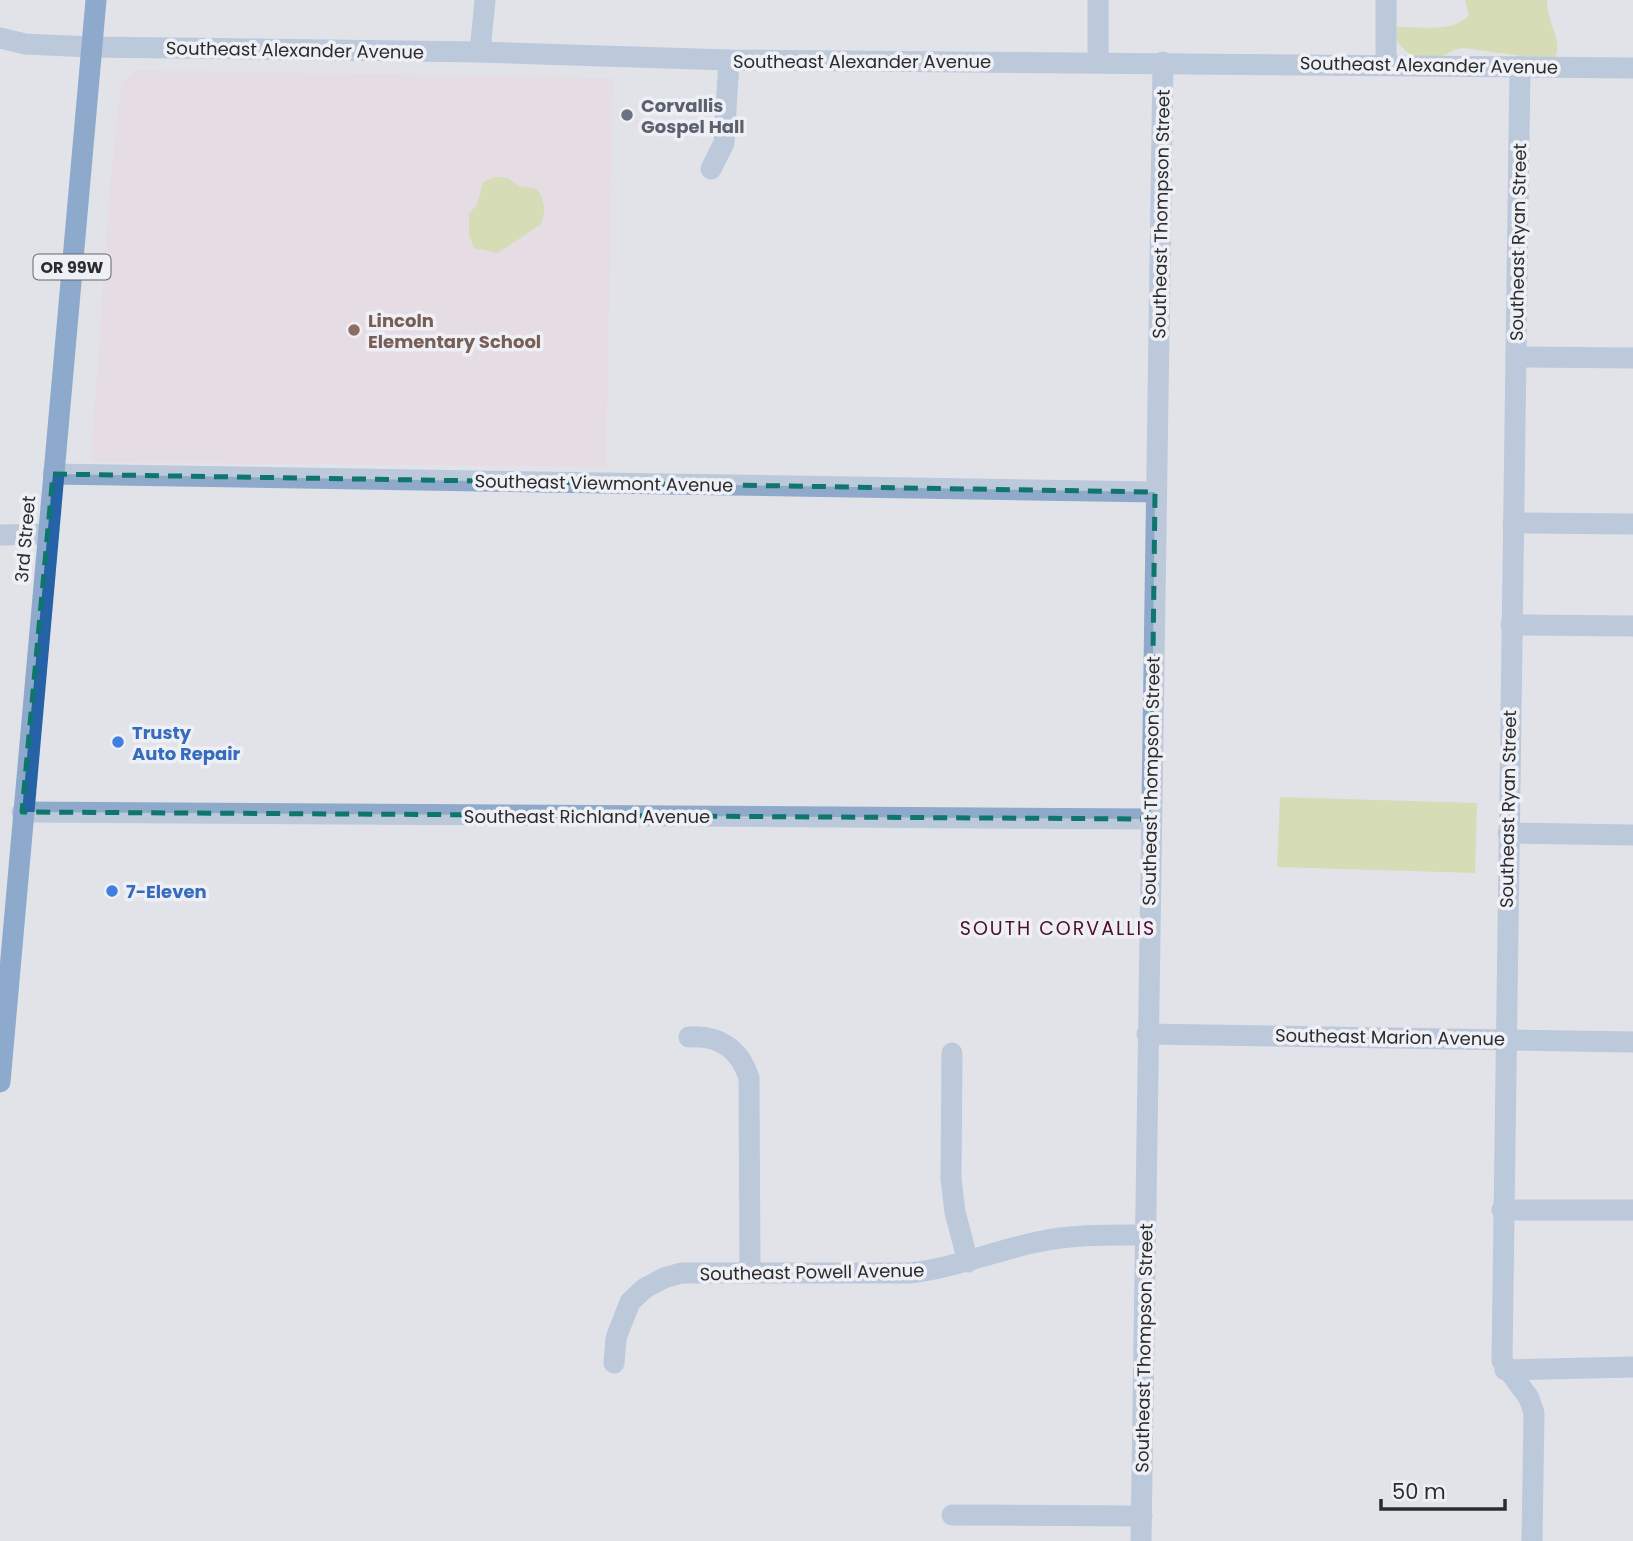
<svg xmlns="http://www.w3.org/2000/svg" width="1633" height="1541" font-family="Poppins,sans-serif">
<rect width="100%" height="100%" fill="#e1e3e9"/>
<path fill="#e9d2de" d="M 136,70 L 613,78 L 606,467 L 91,462 L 109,198 L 121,82 Z"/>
<g fill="#c5d379">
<path d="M 1465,0 L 1547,0 C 1546,22 1566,44 1553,60 L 1544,59 L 1463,48 C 1452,49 1446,56 1436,58 C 1419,62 1401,52 1394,36 L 1397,27 C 1420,26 1452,34 1469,15 Z"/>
<path d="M 495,177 L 508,178 L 519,186 L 537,189 C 545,200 546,211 541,224 L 498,253 L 474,248 L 469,235 L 469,213 L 477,205 L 483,182 Z"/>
<path d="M 1280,797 L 1477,803 L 1475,873 L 1277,867 Z"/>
</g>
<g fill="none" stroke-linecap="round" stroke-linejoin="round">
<g stroke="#8fa9ca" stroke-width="21">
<path d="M 1098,0 L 1098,62"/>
<path d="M 1386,0 L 1386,64"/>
<path d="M 0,38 L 25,44 L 91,47 L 480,52 L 729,60 L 1633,68"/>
<path d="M 480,52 L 485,0"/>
<path d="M 1520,66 L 1502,1361 L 1529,1398 L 1534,1413 L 1532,1541"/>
<path d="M 711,169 L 724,143 L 729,60"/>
<path d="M 1516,357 L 1633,358"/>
<path d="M 53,474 L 1155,492"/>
<path d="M 1513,523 L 1633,524"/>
<path d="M 0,535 L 48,534"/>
<path d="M 1511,625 L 1633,626"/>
<path d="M 22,812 L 1151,819"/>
<path d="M 1508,833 L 1633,835"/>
<path d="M 1147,1034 L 1633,1042"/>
<path d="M 689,1037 C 719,1035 740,1049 749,1078 L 750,1273"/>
<path d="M 952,1053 L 951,1179 L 955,1212 L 968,1262"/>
<path d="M 1502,1210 L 1633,1210"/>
<path d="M 614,1363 L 616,1338 L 630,1302 L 645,1288 L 664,1278 L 681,1273 L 910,1273 C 954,1268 994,1251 1037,1242 C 1073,1234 1110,1235 1146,1235"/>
<path d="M 1505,1370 L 1633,1367"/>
<path d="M 952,1515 L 1142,1516"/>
<path d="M 1141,1541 L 1163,62"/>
</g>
<path stroke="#2663a6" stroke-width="21" d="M 0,1082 L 96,0"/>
</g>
<path d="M0 0H1633V1541H0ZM 53,474 L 1155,492 L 1151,819 L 22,812 Z" fill="#e1e3e9" fill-opacity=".55" fill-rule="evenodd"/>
<path fill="none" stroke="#0f766e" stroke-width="5" stroke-dasharray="14 9" stroke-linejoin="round" d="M 53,474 L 1155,492 L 1151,819 L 22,812 Z"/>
<circle fill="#6b7280" stroke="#eef0f6" stroke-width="2.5" cx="627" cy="115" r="7"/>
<circle fill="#8d6e63" stroke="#eef0f6" stroke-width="2.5" cx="354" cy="330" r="7"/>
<g fill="#3f7fe0" stroke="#eef0f6" stroke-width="2.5">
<circle cx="118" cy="742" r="7"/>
<circle cx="112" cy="891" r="7"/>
</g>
<g text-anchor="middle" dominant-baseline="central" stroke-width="7" stroke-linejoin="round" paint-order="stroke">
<rect fill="#eef0f6" stroke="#66676a" stroke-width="2" x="33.5" y="254.5" width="77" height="25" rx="5"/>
<g font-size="16" font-weight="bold" fill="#2b2c2e">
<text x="72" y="267">OR 99W</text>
</g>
<g font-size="18" fill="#2b2c2e" stroke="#eef0f6">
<text transform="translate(295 50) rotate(1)">Southeast Alexander Avenue</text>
<text x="862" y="61">Southeast Alexander Avenue</text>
<text transform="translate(1429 65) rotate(1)">Southeast Alexander Avenue</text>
<text transform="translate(1161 214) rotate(-89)">Southeast Thompson Street</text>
<text transform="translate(1518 242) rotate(-89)">Southeast Ryan Street</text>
<text transform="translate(604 483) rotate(1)">Southeast Viewmont Avenue</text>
<text transform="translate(25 539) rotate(-85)">3rd Street</text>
<text transform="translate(1151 781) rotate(-89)">Southeast Thompson Street</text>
<text transform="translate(1508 809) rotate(-89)">Southeast Ryan Street</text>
<text x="587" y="816">Southeast Richland Avenue</text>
<text transform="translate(1390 1037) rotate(1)">Southeast Marion Avenue</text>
<text transform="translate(812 1272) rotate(-1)">Southeast Powell Avenue</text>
<text transform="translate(1144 1348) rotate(-89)">Southeast Thompson Street</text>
</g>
<g font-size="18" font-weight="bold" fill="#5b616d" stroke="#eef0f6" text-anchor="start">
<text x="641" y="105">Corvallis<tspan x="641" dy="21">Gospel Hall</tspan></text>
</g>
<g font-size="18" font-weight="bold" fill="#785e54" stroke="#eef0f6" text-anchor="start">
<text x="368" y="320">Lincoln<tspan x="368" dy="21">Elementary School</tspan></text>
</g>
<g font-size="18" font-weight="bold" fill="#366cbe" stroke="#eef0f6" text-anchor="start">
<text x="132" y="732">Trusty<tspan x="132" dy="21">Auto Repair</tspan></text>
<text x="126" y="891">7-Eleven</text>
</g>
<g font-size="19" letter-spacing="2" fill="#4d0f32" stroke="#eef0f6">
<text x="1058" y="928">SOUTH CORVALLIS</text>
</g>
</g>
<path d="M1381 1499v10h124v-10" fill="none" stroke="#2b2c2e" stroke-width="3.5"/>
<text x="1392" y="1499" font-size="21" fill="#2b2c2e" stroke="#eef0f6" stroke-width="5" paint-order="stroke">50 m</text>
</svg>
